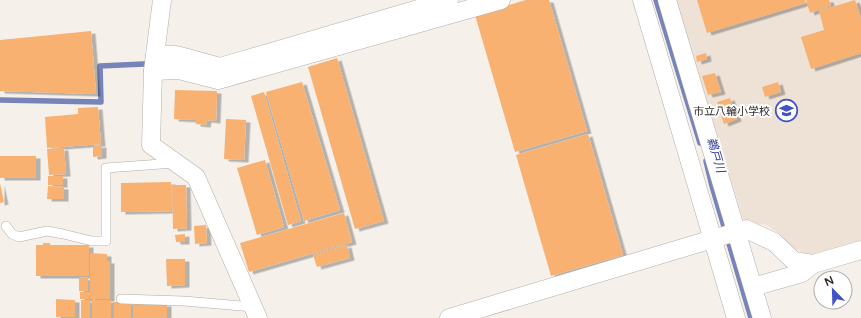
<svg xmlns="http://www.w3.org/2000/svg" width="861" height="318" font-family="'Varela Round','Noto Sans JP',sans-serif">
<defs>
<filter id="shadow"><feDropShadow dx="4.5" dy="2.5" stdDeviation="0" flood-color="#0004"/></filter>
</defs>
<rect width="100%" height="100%" fill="#f6f0eb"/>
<path fill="#eee2d7" d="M 676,0 L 861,0 L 861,242 L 818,255 L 804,253 L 792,247 L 780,235 L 767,225 L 744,222 Z"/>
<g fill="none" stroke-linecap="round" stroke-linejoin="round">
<g stroke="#7684ba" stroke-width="5.5">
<path d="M 656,0 L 700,143"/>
<path d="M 0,100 L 101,102 L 100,66 L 144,64"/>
<path d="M 706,161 L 712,186 L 751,318"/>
</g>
</g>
<g fill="#f8b171" filter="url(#shadow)">
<path d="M 526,0 L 549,0 L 587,131 L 515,152 L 475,15 Z"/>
<path d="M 697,0 L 805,0 L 806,3 L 707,33 Z"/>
<path d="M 806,0 L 829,0 L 831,6 L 810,13 Z"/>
<path d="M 855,0 L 861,18 L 861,53 L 811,69 L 801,37 L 824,30 L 819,11 Z"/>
<path d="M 91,31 L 96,94 L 0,91 L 0,40 Z"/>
<path d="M 706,53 L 707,59 L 697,62 L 696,56 Z"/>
<path d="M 337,58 L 384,221 L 355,229 L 308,67 Z"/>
<path d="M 715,73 L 721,92 L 708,95 L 702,76 Z"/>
<path d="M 302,82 L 340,210 L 304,221 L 266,92 Z"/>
<path d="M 778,82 L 781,92 L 765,97 L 762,87 Z"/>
<path d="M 175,90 L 217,91 L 216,121 L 207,120 L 206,125 L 196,124 L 196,120 L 174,119 Z"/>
<path d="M 264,92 L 301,221 L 288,225 L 251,96 Z"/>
<path d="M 730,98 L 737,119 L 724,124 L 717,102 Z"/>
<path d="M 98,107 L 101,144 L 47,148 L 45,117 L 78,114 L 78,108 Z"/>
<path d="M 226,119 L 246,120 L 244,160 L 224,159 Z"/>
<path d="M 588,134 L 623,255 L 551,276 L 516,155 Z"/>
<path d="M 102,145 L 102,156 L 93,157 L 93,146 Z"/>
<path d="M 64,148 L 66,174 L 49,175 L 47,149 Z"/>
<rect x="0" y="156" width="36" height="22"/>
<path d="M 265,160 L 284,227 L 257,235 L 237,168 Z"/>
<rect x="48" y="176" width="15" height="9"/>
<path d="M 171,182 L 172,211 L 121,212 L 121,183 Z"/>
<path d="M 0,183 L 4,202 L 0,203 Z"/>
<path d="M 172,185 L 186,185 L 187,228 L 173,229 Z"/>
<path d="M 48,186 L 64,187 L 64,199 L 47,199 Z"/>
<path d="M 344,213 L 352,242 L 249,272 L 240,243 Z"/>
<path d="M 206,225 L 207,243 L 195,244 L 194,226 Z"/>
<path d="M 185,234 L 185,242 L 176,242 L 175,235 Z"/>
<path d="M 43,243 L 50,243 L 50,245 L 89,245 L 89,276 L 36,276 L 36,245 L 43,245 Z"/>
<path d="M 347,245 L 350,258 L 317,267 L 313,255 Z"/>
<path d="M 90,253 L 107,254 L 107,261 L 110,261 L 110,299 L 90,299 Z"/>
<path d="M 166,259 L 185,259 L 185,285 L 167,286 Z"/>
<path d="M 79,277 L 88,278 L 88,291 L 79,291 Z"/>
<rect x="80" y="292" width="9" height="7"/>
<path d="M 56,299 L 75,300 L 75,317 L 56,317 Z"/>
<rect x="81" y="300" width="9" height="18"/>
<rect x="92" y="300" width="19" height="18"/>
<rect x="114" y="302" width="17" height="16"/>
<rect x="133" y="304" width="34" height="14"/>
</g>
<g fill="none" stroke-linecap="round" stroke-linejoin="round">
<defs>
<g id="lane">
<path d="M 6,226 L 12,234 L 19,237 L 47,231 L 63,234 L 92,241 L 106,241 L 106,168 L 175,163"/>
<path d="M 121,299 L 184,301 L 253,307"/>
</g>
<g id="street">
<path d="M 162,0 L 153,71 L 151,145 L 196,177 L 258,318"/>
<path d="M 642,0 L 736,318"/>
<path d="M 667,0 L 762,318"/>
<path d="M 155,55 L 176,55 L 220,67 L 449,0"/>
<path d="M 153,71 L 179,70 L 218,80 L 501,0"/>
<path d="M 753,287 L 802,273 L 813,264"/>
<path d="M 449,318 L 746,229 L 774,242 L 794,261 L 813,264 L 861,250"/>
</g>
</defs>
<use href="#lane" stroke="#b3ada9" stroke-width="10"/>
<use href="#street" stroke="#b3ada9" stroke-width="19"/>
<use href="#lane" stroke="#fff" stroke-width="9"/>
<use href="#street" stroke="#fff" stroke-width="18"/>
</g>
<defs>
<symbol id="school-ring" viewBox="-11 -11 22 22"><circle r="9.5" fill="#fefefe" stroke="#4253c7" stroke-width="1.5"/><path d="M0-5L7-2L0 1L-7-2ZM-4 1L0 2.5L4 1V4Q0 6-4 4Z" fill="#4253c7"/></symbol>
</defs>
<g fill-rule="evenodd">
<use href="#school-ring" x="774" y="98" width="25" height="25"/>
</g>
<g text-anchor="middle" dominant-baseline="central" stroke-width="4" stroke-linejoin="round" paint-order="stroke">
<g font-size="11" fill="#2f2c2a" stroke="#fefefe" text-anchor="end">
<text x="770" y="111">市立八輪小学校</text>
</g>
<g font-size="12" font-style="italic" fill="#324099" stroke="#fefefe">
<text transform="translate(716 155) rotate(73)">鵜戸川</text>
</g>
</g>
<g transform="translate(833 290) rotate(337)"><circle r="19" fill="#fefefe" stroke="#abaaa9"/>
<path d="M0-3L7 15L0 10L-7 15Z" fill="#4253c7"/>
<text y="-6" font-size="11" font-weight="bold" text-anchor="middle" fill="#2f2c2a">N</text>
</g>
</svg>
